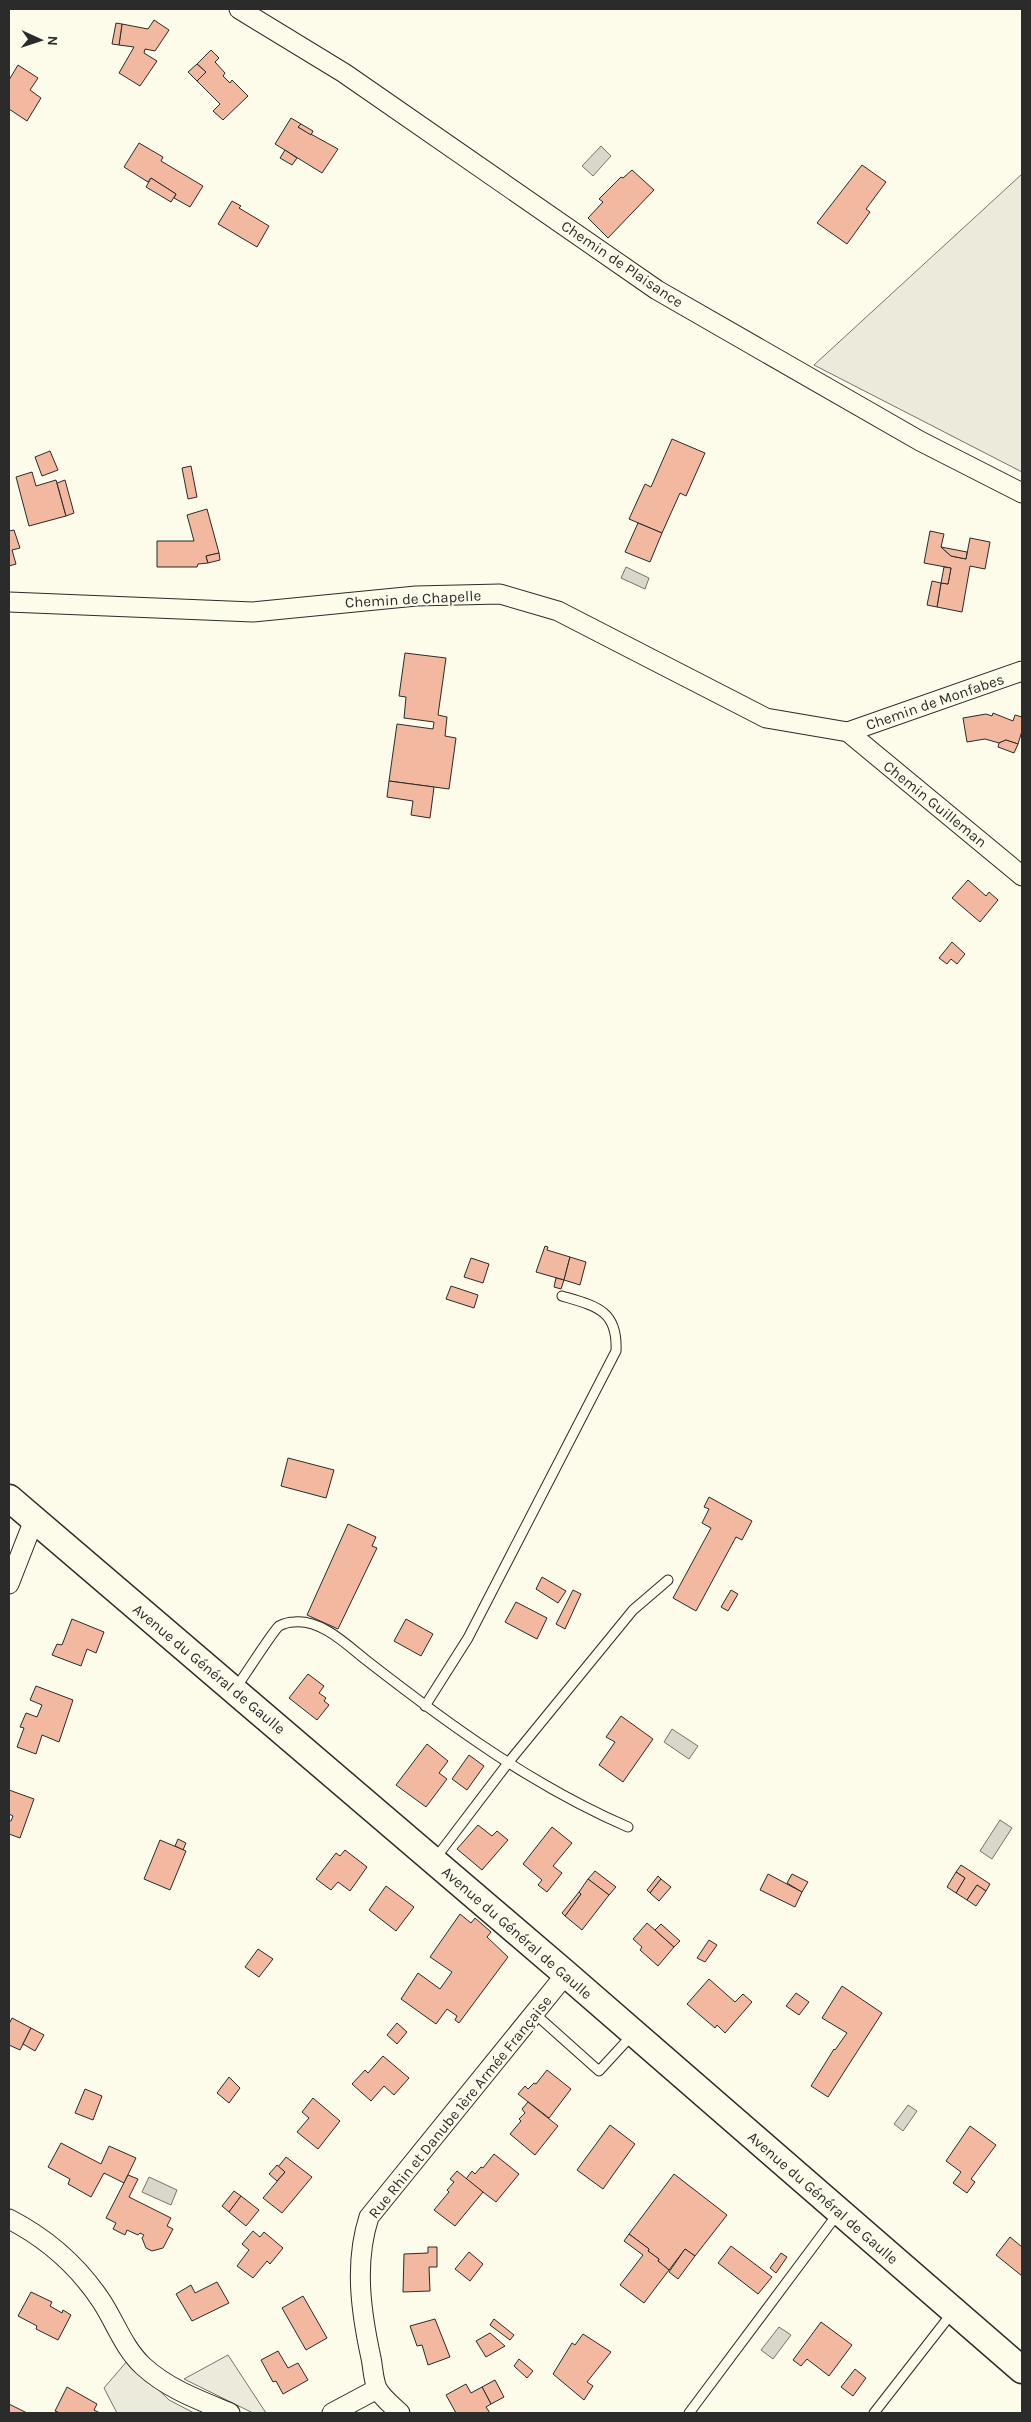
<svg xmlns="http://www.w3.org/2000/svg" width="1031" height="2422" font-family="Karla,sans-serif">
<rect width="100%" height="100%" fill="#fdfbea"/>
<g fill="#ecebdb" stroke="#74746e">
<path d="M 1022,174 L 1022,472 L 814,365 Z"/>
<path d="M 228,2355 L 266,2413 L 253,2413 L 184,2379 Z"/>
<path d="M 128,2360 L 169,2400 L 194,2413 L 117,2413 L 104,2388 Z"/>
</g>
<g fill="#d8d7c9" stroke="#74746e">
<path d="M 601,146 L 611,156 L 593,176 L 582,166 Z"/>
<path d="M 626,567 L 649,578 L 645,589 L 621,578 Z"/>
<path d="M 672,1729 L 698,1746 L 689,1759 L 664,1742 Z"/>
<path d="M 1000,1820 L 1012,1828 L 992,1859 L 980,1851 Z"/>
<path d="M 908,2105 L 917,2111 L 903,2131 L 894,2124 Z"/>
<path d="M 149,2177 L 177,2190 L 171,2205 L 142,2192 Z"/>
<path d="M 779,2327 L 791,2335 L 773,2359 L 761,2350 Z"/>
</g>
<g fill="#f2b8a0" stroke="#2b2b2b">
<path d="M 154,20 L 169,30 L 155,51 L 145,49 L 144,53 L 157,61 L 140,86 L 119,73 L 134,47 L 119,45 L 122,24 L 148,29 Z"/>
<path d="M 116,23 L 122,24 L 119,45 L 112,44 Z"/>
<path d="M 211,50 L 219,58 L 215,62 L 225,73 L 223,76 L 230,83 L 232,80 L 248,96 L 223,120 L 213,111 L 220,104 L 197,81 L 206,72 L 197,64 Z"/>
<path d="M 197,64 L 206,72 L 197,81 L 188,72 Z"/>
<path d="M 18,65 L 38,78 L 30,90 L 41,98 L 27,121 L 9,109 L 9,80 Z"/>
<path d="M 291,118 L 301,124 L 298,127 L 338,149 L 322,173 L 275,144 Z"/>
<path d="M 301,124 L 313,131 L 311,135 L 298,127 Z"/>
<path d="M 139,143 L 163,157 L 161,161 L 203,186 L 190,207 L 174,198 L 176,194 L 151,178 L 148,182 L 124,167 Z"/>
<path d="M 285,150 L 297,158 L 292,165 L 280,158 Z"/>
<path d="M 862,165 L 886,182 L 866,209 L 870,212 L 847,244 L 817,223 Z"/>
<path d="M 632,170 L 654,190 L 608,238 L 588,218 L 603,202 L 599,199 L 621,177 L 623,178 Z"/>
<path d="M 151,178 L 176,194 L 171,202 L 146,187 Z"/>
<path d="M 232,201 L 241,206 L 239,208 L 269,226 L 257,247 L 218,224 Z"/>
<path d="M 672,439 L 705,453 L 686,496 L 680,493 L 662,533 L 629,519 L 645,484 L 651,487 Z"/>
<path d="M 50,451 L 58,470 L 42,476 L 35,457 Z"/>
<path d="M 191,466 L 197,497 L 188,499 L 182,468 Z"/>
<path d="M 32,472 L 36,486 L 56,480 L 66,516 L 29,526 L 16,477 Z"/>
<path d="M 65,480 L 74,513 L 66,516 L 57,483 Z"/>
<path d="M 207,509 L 219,553 L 206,556 L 208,563 L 198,564 L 197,567 L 157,567 L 157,541 L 194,541 L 187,515 Z"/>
<path d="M 638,523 L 662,533 L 650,562 L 625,552 Z"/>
<path d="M 14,530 L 20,548 L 12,550 L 16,564 L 9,566 L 9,531 Z"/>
<path d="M 930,531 L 944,534 L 941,547 L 951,556 L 966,559 L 970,538 L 990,542 L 985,569 L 970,566 L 962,612 L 937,607 L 941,583 L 948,584 L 951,568 L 924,563 Z"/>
<path d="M 941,547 L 967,552 L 966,559 L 951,556 Z"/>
<path d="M 219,553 L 220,560 L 208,563 L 206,556 Z"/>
<path d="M 944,567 L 951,568 L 948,584 L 941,583 Z"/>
<path d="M 932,581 L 941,583 L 937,607 L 927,605 Z"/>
<path d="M 405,653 L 446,658 L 438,715 L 447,717 L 445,736 L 456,738 L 449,789 L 389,781 L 397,724 L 433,729 L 434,722 L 404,718 L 406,697 L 399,696 Z"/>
<path d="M 993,713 L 1013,721 L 1015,715 L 1022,717 L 1022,731 L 1018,744 L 1006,740 L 999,743 L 985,739 L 967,742 L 963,718 L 986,714 L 992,716 Z"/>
<path d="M 1006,740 L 1018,744 L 1014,753 L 998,747 L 999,743 Z"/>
<path d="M 389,781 L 434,787 L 430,818 L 411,815 L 413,801 L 387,797 Z"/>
<path d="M 968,880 L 986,896 L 989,892 L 998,900 L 980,922 L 952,898 Z"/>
<path d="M 952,942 L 965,954 L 957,964 L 951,959 L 947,964 L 939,958 Z"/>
<path d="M 545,1246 L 548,1247 L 547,1250 L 570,1257 L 564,1280 L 536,1272 Z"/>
<path d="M 570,1257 L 586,1262 L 580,1285 L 564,1280 Z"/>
<path d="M 471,1258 L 489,1264 L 483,1283 L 464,1277 Z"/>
<path d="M 556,1278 L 564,1280 L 561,1289 L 554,1287 Z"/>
<path d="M 451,1286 L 478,1295 L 474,1308 L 446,1299 Z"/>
<path d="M 288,1458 L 334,1470 L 326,1498 L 281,1486 Z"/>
<path d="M 709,1497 L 752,1521 L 742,1540 L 736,1537 L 696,1611 L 673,1598 L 711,1528 L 702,1523 L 709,1509 L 704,1507 Z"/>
<path d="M 348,1524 L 376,1537 L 372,1546 L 377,1548 L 338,1629 L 307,1615 Z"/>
<path d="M 542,1577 L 566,1591 L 558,1603 L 536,1589 Z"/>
<path d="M 573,1590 L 581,1594 L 565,1629 L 556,1624 Z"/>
<path d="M 731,1590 L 738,1594 L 728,1611 L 721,1607 Z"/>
<path d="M 516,1602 L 547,1618 L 537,1639 L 505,1622 Z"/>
<path d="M 72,1619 L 104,1632 L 96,1653 L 87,1649 L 81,1666 L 52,1655 L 57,1644 L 62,1645 Z"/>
<path d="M 406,1619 L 433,1634 L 421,1656 L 394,1641 Z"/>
<path d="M 308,1674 L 324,1686 L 319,1693 L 326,1698 L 324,1701 L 329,1705 L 317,1720 L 289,1698 Z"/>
<path d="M 36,1686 L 73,1700 L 59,1742 L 42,1735 L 36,1754 L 17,1747 L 24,1728 L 20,1727 L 26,1713 L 37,1717 L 42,1705 L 30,1700 Z"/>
<path d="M 621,1716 L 653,1739 L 623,1782 L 599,1765 L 615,1742 L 606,1737 Z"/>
<path d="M 427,1744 L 448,1761 L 439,1773 L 447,1779 L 426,1807 L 396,1785 Z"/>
<path d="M 469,1755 L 484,1766 L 467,1790 L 452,1779 Z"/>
<path d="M 9,1790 L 34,1799 L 20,1838 L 9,1834 L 9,1821 L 11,1821 L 13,1816 L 9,1814 Z"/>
<path d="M 478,1825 L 492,1836 L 497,1831 L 508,1840 L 482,1870 L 457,1849 Z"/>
<path d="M 552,1827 L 572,1843 L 553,1866 L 562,1873 L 547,1892 L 538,1885 L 542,1880 L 523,1864 Z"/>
<path d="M 178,1839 L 186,1843 L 183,1850 L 175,1846 Z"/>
<path d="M 160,1840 L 186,1851 L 170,1890 L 144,1879 Z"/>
<path d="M 345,1850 L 367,1867 L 350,1891 L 338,1882 L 331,1890 L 316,1879 L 336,1853 L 340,1856 Z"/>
<path d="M 961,1865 L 990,1884 L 986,1891 L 977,1885 L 967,1900 L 956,1893 L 965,1878 L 956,1872 Z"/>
<path d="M 595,1871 L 616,1887 L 609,1895 L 588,1879 Z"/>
<path d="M 956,1872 L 965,1878 L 956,1893 L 947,1887 Z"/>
<path d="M 768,1874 L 802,1892 L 795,1907 L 760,1890 Z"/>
<path d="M 792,1874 L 808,1882 L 802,1892 L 787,1883 Z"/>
<path d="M 658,1876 L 661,1879 L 650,1893 L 647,1890 Z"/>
<path d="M 588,1879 L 609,1895 L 582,1930 L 565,1916 L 581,1894 L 579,1892 Z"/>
<path d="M 661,1879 L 671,1887 L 659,1901 L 650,1893 Z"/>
<path d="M 977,1885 L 986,1891 L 976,1906 L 967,1900 Z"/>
<path d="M 386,1886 L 414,1907 L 396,1931 L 369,1910 Z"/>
<path d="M 579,1892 L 581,1894 L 565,1916 L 562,1913 Z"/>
<path d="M 460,1914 L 471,1923 L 475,1918 L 491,1932 L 487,1937 L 508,1957 L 459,2023 L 455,2020 L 457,2016 L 447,2009 L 436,2024 L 401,1999 L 418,1973 L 440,1989 L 452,1972 L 430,1957 Z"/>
<path d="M 647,1923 L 674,1947 L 658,1966 L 640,1950 L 642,1947 L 633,1939 Z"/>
<path d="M 661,1924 L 680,1941 L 674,1947 L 655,1930 Z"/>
<path d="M 709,1940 L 717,1945 L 705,1962 L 697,1958 Z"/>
<path d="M 258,1949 L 273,1959 L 259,1977 L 245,1967 Z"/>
<path d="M 709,1979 L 735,2002 L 743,1994 L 752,2002 L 725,2033 L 717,2025 L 715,2028 L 687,2004 Z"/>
<path d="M 842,1986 L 882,2013 L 828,2097 L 811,2086 L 834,2049 L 835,2050 L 847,2033 L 822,2018 Z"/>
<path d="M 796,1993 L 809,2002 L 799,2015 L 786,2006 Z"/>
<path d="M 12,2018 L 31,2028 L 20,2050 L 9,2045 L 9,2024 Z"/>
<path d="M 397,2023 L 407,2032 L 397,2044 L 387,2035 Z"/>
<path d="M 31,2028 L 44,2035 L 35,2051 L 23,2044 Z"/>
<path d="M 383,2056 L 409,2078 L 394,2095 L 384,2086 L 371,2101 L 352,2084 L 365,2070 L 368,2073 Z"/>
<path d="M 547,2070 L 571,2089 L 549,2118 L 518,2094 L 525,2086 L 528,2089 L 534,2083 L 536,2084 Z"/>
<path d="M 229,2077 L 240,2088 L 229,2103 L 217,2093 Z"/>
<path d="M 85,2089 L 102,2096 L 93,2120 L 75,2113 Z"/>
<path d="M 313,2098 L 340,2121 L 318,2149 L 297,2132 L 309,2118 L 302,2112 Z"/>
<path d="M 528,2102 L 558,2126 L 535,2155 L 510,2134 L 521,2121 L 519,2119 L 525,2113 L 522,2109 Z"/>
<path d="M 610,2125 L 635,2144 L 603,2189 L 577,2170 Z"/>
<path d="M 970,2126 L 996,2145 L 971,2179 L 975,2182 L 967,2193 L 953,2183 L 961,2172 L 946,2161 Z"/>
<path d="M 61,2143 L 101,2164 L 109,2146 L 136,2158 L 124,2183 L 104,2173 L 91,2197 L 68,2184 L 70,2179 L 48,2167 Z"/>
<path d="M 494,2154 L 519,2174 L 496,2202 L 466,2179 L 472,2171 L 475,2174 L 481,2167 L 483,2168 Z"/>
<path d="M 286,2157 L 312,2177 L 282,2213 L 263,2198 L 285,2172 L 278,2167 Z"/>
<path d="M 277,2165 L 285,2172 L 277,2181 L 269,2174 Z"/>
<path d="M 457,2171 L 483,2192 L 455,2226 L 434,2210 L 449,2192 L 447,2190 L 454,2182 L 450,2179 Z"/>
<path d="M 674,2174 L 727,2215 L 695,2256 L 685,2249 L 669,2270 L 658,2261 L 659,2259 L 648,2251 L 649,2249 L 629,2234 Z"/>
<path d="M 128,2175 L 138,2179 L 129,2197 L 171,2218 L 167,2226 L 173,2229 L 163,2248 L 152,2251 L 146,2248 L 142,2238 L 144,2235 L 140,2233 L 138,2235 L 127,2230 L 125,2235 L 113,2229 L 116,2223 L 106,2218 Z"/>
<path d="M 234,2191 L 241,2196 L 229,2212 L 222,2206 Z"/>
<path d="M 241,2196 L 259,2210 L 246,2226 L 229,2212 Z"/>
<path d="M 253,2231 L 260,2237 L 264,2232 L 283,2248 L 270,2264 L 267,2261 L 253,2278 L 237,2266 L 249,2250 L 242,2244 Z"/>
<path d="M 629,2234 L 649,2249 L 648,2251 L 659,2259 L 658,2261 L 669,2270 L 644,2303 L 620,2285 L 643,2255 L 624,2241 Z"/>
<path d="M 1010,2237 L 1022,2247 L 1022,2276 L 996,2255 Z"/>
<path d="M 731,2246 L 772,2277 L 758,2294 L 718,2263 Z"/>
<path d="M 428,2247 L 437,2247 L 437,2267 L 429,2267 L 430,2291 L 403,2292 L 404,2254 L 428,2253 Z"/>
<path d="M 685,2249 L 695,2256 L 678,2279 L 669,2272 Z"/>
<path d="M 469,2252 L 483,2264 L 470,2281 L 455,2269 Z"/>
<path d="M 781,2253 L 787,2257 L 776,2273 L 770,2268 Z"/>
<path d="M 217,2282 L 229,2303 L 192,2321 L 176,2294 L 191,2285 L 195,2293 Z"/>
<path d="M 31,2292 L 52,2302 L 50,2306 L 62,2313 L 63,2310 L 71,2315 L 58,2340 L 36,2329 L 37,2326 L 18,2316 Z"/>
<path d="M 303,2296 L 327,2338 L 306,2350 L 282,2308 Z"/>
<path d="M 435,2319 L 450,2357 L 428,2365 L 422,2345 L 417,2346 L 410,2326 Z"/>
<path d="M 494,2319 L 514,2335 L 510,2340 L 490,2325 Z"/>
<path d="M 821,2322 L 852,2345 L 829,2376 L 807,2359 L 801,2366 L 793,2360 Z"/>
<path d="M 490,2333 L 505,2346 L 486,2357 L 476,2341 Z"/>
<path d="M 583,2334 L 611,2352 L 587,2382 L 593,2386 L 584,2400 L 553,2374 L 572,2343 L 575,2345 Z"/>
<path d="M 278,2351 L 288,2368 L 298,2363 L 308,2380 L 283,2394 L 276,2381 L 273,2382 L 261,2360 Z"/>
<path d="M 519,2359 L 533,2371 L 527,2378 L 514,2366 Z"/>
<path d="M 855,2369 L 866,2378 L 853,2396 L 841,2387 Z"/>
<path d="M 495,2380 L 504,2397 L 491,2404 L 482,2387 Z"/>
<path d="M 466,2384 L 471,2393 L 482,2387 L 491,2404 L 486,2407 L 490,2413 L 456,2413 L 446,2395 Z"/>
<path d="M 67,2387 L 97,2404 L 94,2410 L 100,2413 L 60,2413 L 55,2411 Z"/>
<path d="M 9,2404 L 27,2413 L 9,2413 Z"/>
</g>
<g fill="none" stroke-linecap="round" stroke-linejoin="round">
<defs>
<g id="lane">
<path d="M 236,1688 C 243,1678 273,1631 279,1626 C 283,1624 290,1622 294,1622 C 321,1619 347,1645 366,1660 C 448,1724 533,1786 628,1827"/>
<path d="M 425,1706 L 468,1638 L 616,1351 C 618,1310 596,1306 562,1296"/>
<path d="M 435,1859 L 508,1763 L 633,1610 L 668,1580"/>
<path d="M 534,2013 L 599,2071 L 633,2034"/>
<path d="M 689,2413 L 839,2212"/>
<path d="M 874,2413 L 952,2313"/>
</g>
<g id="street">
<path d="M 239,9 L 344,73 L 657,290 L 920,441 L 1022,493"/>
<path d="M 9,602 L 253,612 L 416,596 L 500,594 L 558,611 L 766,718 L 848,732 L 1022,671"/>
<path d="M 848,732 L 1022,876"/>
<path d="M 9,1584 L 34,1520"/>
<path d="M 9,2219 C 46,2238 79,2267 102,2302 C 116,2324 124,2348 143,2366 C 168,2389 199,2400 230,2413"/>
<path d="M 332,2413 L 377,2389"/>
<path d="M 400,2413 C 393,2406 381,2397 377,2388 C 373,2379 373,2367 371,2358 C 361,2312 354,2263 369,2217 L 566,1974"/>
</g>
<path id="secondary" d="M 9,1498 L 566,1974 L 1022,2370"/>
</defs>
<use href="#lane" stroke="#2b2b2b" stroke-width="11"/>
<use href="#street" stroke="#2b2b2b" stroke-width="21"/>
<use href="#secondary" stroke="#2b2b2b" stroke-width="29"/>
<use href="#lane" stroke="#fdfbea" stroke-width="9"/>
<use href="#street" stroke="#fdfbea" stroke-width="19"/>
<use href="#secondary" stroke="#fdfbea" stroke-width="26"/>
</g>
<g text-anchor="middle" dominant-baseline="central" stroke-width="4" stroke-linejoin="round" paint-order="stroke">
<g font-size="15" fill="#2b2b2b" stroke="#fdfbea">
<text transform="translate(622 264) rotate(34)">Chemin de Plaisance</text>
<text transform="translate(413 599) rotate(-3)">Chemin de Chapelle</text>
<text transform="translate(935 702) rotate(-19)">Chemin de Monfabes</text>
<text transform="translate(935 804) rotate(39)">Chemin Guilleman</text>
<text transform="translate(209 1669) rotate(40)">Avenue du Général de Gaulle</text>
<text transform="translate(517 1933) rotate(41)">Avenue du Général de Gaulle</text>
<text transform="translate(460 2107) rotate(-51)">Rue Rhin et Danube 1ère Armée Française</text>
<text transform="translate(823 2198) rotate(41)">Avenue du Général de Gaulle</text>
</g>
</g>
<rect width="1031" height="2422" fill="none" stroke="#2b2b2b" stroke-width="20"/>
<g transform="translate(40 40) rotate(93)" stroke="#fdfbea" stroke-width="4" paint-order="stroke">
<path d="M0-4L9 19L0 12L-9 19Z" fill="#2b2b2b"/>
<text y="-8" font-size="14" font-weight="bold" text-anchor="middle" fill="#2b2b2b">N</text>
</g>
</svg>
